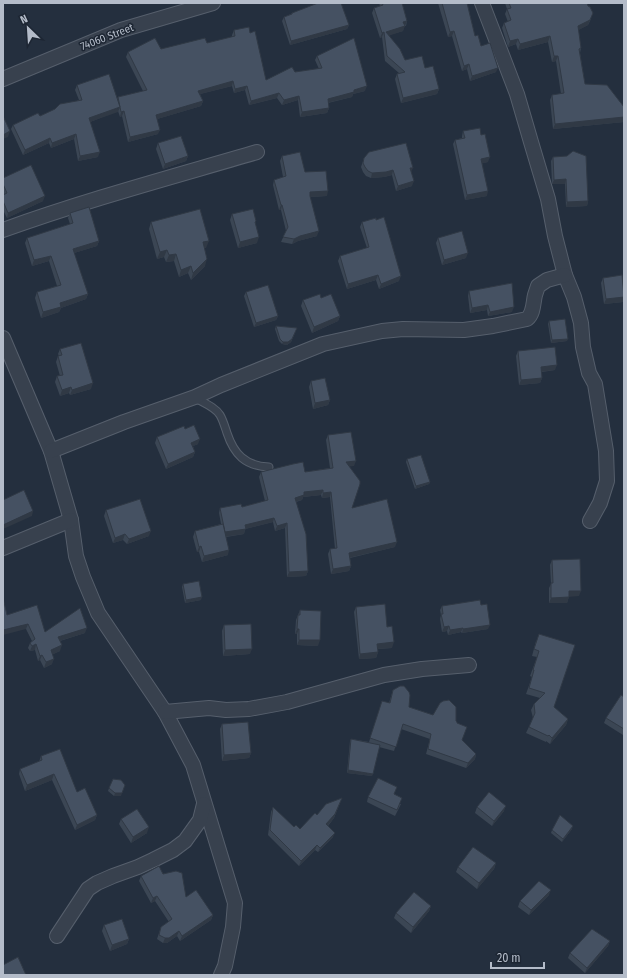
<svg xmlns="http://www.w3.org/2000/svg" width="627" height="978" font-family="'Fira Sans Condensed',sans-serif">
<rect width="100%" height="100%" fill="#242f3e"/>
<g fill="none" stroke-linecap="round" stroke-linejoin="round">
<defs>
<path id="service" d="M 195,398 C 204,403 215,407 220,415 C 223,420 225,427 227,433 C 234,454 245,466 269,467"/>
<g id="minor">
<path d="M 482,3 L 517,94 L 531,142 L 548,199 L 555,236 L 565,275 L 574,297 L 581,323 L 583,347 L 589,373 L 595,384 L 606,451 L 607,481 L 600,503 L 590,521"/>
<path d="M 3,79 L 121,30 L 213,3"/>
<path d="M 3,230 C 86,200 172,177 257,152"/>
<path d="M 3,338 L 51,451 L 71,520 L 76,556 L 83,577 L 98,613 L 165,712 L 193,765 L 235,903 L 233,927 L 225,966 L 221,975"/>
<path d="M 51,451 L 124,422 L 195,397 L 221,385 L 323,344 L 382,331 L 403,329 L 464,330 L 493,326 L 527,319 C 534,313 533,303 535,295 C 536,292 537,289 538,286 L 547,280 L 565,275"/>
<path d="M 3,548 L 71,520"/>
<path d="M 165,712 L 209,708 L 226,710 L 249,709 L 287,702 L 384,675 L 422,669 L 469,665"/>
<path d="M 57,936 L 88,889 L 97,883 L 113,876 L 138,867 L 153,860 L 173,850 L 185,841 L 200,820 L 204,804"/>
</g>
</defs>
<use href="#service" stroke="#565f6c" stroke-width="9"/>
<use href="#minor" stroke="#565f6c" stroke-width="16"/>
<use href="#service" stroke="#38414e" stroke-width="7"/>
<use href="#minor" stroke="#38414e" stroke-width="14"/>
</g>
<g fill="#3b4654">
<path d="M 379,3 L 402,3 L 407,21 L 406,26 L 404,26 L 403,31 L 389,35 L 405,60 L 425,68 L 439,89 L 437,94 L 401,103 L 395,79 L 397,74 L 399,73 L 385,61 L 382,37 L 380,38 L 372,13 L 374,8 L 380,6 Z"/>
<path d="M 438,3 L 467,3 L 475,36 L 496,72 L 470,81 L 467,69 L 462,71 L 452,36 L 448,37 Z"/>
<path d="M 505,3 L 587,3 L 591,19 L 588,25 L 578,30 L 581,48 L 580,53 L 585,84 L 624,107 L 624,122 L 553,129 L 550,100 L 552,95 L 561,94 L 556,61 L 552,62 L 548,42 L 518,50 L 516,44 L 508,47 L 502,28 L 504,23 L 508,22 L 505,14 L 507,9 Z"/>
<path d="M 292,13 L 349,25 L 347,29 L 290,45 L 282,21 L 284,17 L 291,14 Z"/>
<path d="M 234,30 L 250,33 L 266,80 L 295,72 L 319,69 L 315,60 L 317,56 L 365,91 L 353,94 L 352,97 L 328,103 L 329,108 L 327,113 L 300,117 L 298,100 L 282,105 L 277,98 L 249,105 L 245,90 L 234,93 L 232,86 L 200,94 L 203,101 L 201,106 L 157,119 L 158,134 L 128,142 L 122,116 L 120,117 L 118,111 L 90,122 L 98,157 L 78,161 L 74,139 L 51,148 L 49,143 L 23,155 L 11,129 L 13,125 L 40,116 L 79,100 L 75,90 L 77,85 L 117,99 L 118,97 L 143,91 L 126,57 L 128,52 L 161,49 L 207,43 L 232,37 L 232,35 Z"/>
<path d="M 463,131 L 488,162 L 482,163 L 487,196 L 465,200 L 453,144 L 455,140 L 462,138 L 462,136 Z"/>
<path d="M 158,143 L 188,156 L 186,161 L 163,169 L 156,149 Z"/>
<path d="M 282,156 L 305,172 L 327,196 L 310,197 L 317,236 L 298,241 L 292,244 L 281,242 L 286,231 L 281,210 L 279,210 L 273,185 L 274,180 L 283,177 L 280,161 Z"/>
<path d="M 553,157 L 588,201 L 587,206 L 566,207 L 565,184 L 552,184 L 551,161 Z"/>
<path d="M 364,158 L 411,172 L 412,186 L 396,191 L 392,175 L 384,177 L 371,178 L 366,176 L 363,172 L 361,167 Z"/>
<path d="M 3,178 L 43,201 L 7,218 L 3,210 Z"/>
<path d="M 70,213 L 99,241 L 97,246 L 74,253 L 88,294 L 86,299 L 61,308 L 59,312 L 41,318 L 35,298 L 37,292 L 57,286 L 49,261 L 32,266 L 25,243 L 27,238 L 70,224 L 68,218 Z"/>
<path d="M 232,214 L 256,221 L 255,223 L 257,243 L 238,248 L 230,220 Z"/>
<path d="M 151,222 L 206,248 L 204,248 L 205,266 L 191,280 L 188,273 L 179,277 L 174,261 L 166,262 L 164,257 L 157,259 L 149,229 Z"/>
<path d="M 362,222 L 399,281 L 379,289 L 376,280 L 347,289 L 338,261 L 340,256 L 367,248 L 360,227 Z"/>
<path d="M 438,238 L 466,258 L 442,265 L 436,243 Z"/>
<path d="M 603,278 L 624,292 L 624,298 L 623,302 L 604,304 L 601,283 Z"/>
<path d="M 469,291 L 512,312 L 488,316 L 487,310 L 470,313 L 468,296 Z"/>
<path d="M 246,292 L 278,316 L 276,320 L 254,327 L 244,296 Z"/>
<path d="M 321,298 L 340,316 L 338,321 L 312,333 L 301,306 L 303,300 Z"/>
<path d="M 549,321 L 567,341 L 551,343 L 548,324 Z"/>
<path d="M 276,326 L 297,328 L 291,342 L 287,345 L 282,344 L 279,341 L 275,329 Z"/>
<path d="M 60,349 L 91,389 L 70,395 L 69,393 L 60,396 L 55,382 L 57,376 L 60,376 L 56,362 L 58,356 L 59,356 L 58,354 Z"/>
<path d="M 518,351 L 555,370 L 542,372 L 542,378 L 540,383 L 519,385 L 516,356 Z"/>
<path d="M 311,381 L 330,400 L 328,405 L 313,409 L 309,387 Z"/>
<path d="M 185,429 L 198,444 L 193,446 L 195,452 L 193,457 L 166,469 L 155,443 L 157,437 Z"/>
<path d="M 328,435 L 354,466 L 349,466 L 352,508 L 395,547 L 350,558 L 351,566 L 349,571 L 331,574 L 328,554 L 330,549 L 335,549 L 330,497 L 322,498 L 321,495 L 303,497 L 302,500 L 296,502 L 308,571 L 306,576 L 287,577 L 285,528 L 275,531 L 273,522 L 245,529 L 244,534 L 226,537 L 228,555 L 202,562 L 199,552 L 197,552 L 193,537 L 195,531 L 221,524 L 219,513 L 220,508 L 242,507 L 265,501 L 259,477 L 261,472 L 305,472 L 330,468 L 326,440 Z"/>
<path d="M 407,459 L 430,482 L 429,484 L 415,489 L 406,462 Z"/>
<path d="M 106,510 L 149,536 L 127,544 L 123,540 L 113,543 L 104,516 Z"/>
<path d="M 552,560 L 579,596 L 569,596 L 567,603 L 549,603 L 549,588 L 551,584 L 550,565 Z"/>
<path d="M 183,584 L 201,600 L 185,603 L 182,587 Z"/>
<path d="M 481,605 L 488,629 L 462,633 L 461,632 L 448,635 L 447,631 L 442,632 L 440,619 L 441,615 L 440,610 L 442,606 Z"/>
<path d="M 356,607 L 387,627 L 392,648 L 378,649 L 378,652 L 376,658 L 359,659 L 354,612 Z"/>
<path d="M 300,610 L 318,646 L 297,645 L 297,634 L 295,634 L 296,620 Z"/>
<path d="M 7,615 L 45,632 L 85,633 L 60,641 L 60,651 L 53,654 L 52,664 L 44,668 L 40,660 L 38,661 L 35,650 L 30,651 L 28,648 L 30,643 L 32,641 L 26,629 Z"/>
<path d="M 224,625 L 250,654 L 223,656 L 222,631 Z"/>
<path d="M 536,641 L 554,707 L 568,719 L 566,725 L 550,744 L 546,741 L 546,742 L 526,733 L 533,718 L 531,710 L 534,704 L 540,698 L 526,694 L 532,677 L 530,676 L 537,657 L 532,656 Z"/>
<path d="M 393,690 L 409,707 L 433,715 L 456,721 L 457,723 L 462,741 L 476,754 L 475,759 L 466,768 L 426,754 L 430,739 L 401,729 L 394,751 L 379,747 L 372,776 L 347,773 L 350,741 L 351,739 L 369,742 L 382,701 L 389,703 Z"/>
<path d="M 624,697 L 624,733 L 623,735 L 604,723 L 606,718 Z"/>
<path d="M 222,724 L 251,753 L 249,758 L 222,761 L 220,729 Z"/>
<path d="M 41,756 L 77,792 L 97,815 L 95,820 L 75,830 L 52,780 L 25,791 L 19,774 L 20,769 L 39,762 Z"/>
<path d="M 109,788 L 121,796 L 114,796 L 108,791 Z"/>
<path d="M 368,797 L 401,804 L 395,816 L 367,802 Z"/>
<path d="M 340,803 L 334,818 L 328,826 L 333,837 L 318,852 L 315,850 L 299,866 L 268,835 L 271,812 L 273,807 L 294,827 L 300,829 L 317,815 Z"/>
<path d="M 477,807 L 504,811 L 492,826 L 475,813 Z"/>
<path d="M 121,819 L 147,833 L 131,843 L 119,824 Z"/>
<path d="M 572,829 L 562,842 L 551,833 L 552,830 Z"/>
<path d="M 496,863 L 494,869 L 477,889 L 456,872 L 458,867 Z"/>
<path d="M 163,874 L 186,897 L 213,915 L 211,920 L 180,941 L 177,936 L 167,943 L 163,943 L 157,939 L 161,927 L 169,922 L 155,901 L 151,903 L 139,881 L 141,876 Z"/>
<path d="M 549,895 L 529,915 L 518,907 L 520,901 Z"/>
<path d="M 431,906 L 429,911 L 411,933 L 394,918 L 396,913 Z"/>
<path d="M 104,925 L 129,939 L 127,944 L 110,951 L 102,931 Z"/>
<path d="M 610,941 L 608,946 L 585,973 L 568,958 L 570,953 Z"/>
</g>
<g fill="#303945">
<path d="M 593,13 L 588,25 L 575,32 L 578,26 Z"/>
<path d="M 407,21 L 403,31 L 385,37 L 386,32 L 403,22 Z"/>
<path d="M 349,25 L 347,29 L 290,45 L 291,41 Z"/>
<path d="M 454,31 L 452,36 L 448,37 L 450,32 Z"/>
<path d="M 384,32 L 382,37 L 380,38 L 382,33 Z"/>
<path d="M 550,36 L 548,42 L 518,50 L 520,44 Z"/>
<path d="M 518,39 L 516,44 L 508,47 L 510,41 Z"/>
<path d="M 554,56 L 558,56 L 556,61 L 552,62 Z"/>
<path d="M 469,64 L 467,69 L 462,71 L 464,66 Z"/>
<path d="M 498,68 L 496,72 L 470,81 L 472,76 Z"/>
<path d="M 233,81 L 232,86 L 196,95 L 198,91 Z"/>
<path d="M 247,86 L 245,90 L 234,93 L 235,89 Z"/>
<path d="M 367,86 L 365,91 L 353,94 L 352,97 L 326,103 L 328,99 L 354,90 Z"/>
<path d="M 439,89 L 437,94 L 401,103 L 403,98 Z"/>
<path d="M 279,93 L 277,98 L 249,105 L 251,101 Z"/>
<path d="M 299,96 L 298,100 L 282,105 L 284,100 Z"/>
<path d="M 203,101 L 201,106 L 154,120 L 156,115 Z"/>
<path d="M 120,107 L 118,112 L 87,123 L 89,118 Z"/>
<path d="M 329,108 L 327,113 L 300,117 L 302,112 Z"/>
<path d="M 124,111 L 122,116 L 120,117 L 121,112 Z"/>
<path d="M 624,117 L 624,122 L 553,129 L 555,124 Z"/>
<path d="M 160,130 L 158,134 L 128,142 L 130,137 Z"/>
<path d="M 10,131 L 8,137 L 3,139 L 3,135 Z"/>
<path d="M 76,134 L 74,139 L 51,148 L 52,143 Z"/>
<path d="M 50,138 L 49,143 L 23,155 L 25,150 Z"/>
<path d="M 100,152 L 98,157 L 78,161 L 80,156 Z"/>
<path d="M 188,156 L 186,161 L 163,169 L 165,164 Z"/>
<path d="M 490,157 L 488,162 L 480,164 L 481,159 Z"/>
<path d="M 410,168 L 413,168 L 411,172 Z"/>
<path d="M 393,170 L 392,175 L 384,177 L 371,178 L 372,173 Z"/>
<path d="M 566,179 L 565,184 L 552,184 L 554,180 Z"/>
<path d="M 414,181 L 412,186 L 396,191 L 398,186 Z"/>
<path d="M 328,191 L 327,196 L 310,197 L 309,201 L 310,192 Z"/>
<path d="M 488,191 L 487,196 L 465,200 L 467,195 Z"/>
<path d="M 45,196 L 43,201 L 7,218 L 8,213 Z"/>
<path d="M 588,201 L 587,206 L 566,207 L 567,202 Z"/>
<path d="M 281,205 L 282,205 L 281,210 L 279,210 Z"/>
<path d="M 319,231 L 317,236 L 298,241 L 292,244 L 294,239 L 300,236 Z"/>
<path d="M 259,237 L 257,243 L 238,248 L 240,242 Z"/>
<path d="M 99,241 L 97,246 L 71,254 L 73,249 Z"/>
<path d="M 209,241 L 206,248 L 200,249 L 203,242 Z"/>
<path d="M 167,250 L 164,257 L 157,259 L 160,252 Z"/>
<path d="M 468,253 L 466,258 L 442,265 L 444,260 Z"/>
<path d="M 176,254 L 174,261 L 166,262 L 169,255 Z"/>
<path d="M 51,256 L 49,261 L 32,266 L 34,260 Z"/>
<path d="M 207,259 L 205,266 L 191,280 L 193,273 Z"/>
<path d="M 191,266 L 188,273 L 179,277 L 181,270 Z"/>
<path d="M 378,275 L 376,280 L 347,289 L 348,284 Z"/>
<path d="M 401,276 L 399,281 L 379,289 L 381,284 Z"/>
<path d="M 88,294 L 86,299 L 61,308 L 59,312 L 41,318 L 43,312 L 60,303 Z"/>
<path d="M 624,297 L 623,302 L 604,304 L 606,299 Z"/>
<path d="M 488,305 L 487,310 L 470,313 L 472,308 Z"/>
<path d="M 514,307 L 512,312 L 488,316 L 490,312 Z"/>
<path d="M 278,316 L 276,320 L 254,327 L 256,323 Z"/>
<path d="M 340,316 L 338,321 L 312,333 L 314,327 Z"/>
<path d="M 292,339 L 291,342 L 287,345 L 282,344 L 283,342 Z"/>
<path d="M 568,339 L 567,341 L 551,343 L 552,340 Z"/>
<path d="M 557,365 L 555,370 L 539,372 L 541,367 Z"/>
<path d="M 542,378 L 540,383 L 519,385 L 521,380 Z"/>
<path d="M 93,383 L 91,389 L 70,395 L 72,390 Z"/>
<path d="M 71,387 L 69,393 L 60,396 L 62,390 Z"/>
<path d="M 330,400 L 328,405 L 313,409 L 315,403 Z"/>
<path d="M 200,439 L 198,444 L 189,448 L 191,443 Z"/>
<path d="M 195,452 L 193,457 L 166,469 L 168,464 Z"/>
<path d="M 356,461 L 354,466 L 344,467 L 346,462 Z"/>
<path d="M 430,482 L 429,484 L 415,489 L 416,486 Z"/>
<path d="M 323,490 L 321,495 L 303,497 L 302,500 L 293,502 L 295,498 L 304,492 Z"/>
<path d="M 331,492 L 330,497 L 322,498 L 323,493 Z"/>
<path d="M 33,511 L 32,516 L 3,529 L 3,525 Z"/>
<path d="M 274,518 L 273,522 L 245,529 L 244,534 L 223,537 L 225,532 L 245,525 Z"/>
<path d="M 287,523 L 285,528 L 275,531 L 277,526 Z"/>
<path d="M 151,531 L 149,536 L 127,544 L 129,539 Z"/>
<path d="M 125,534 L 123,540 L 113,543 L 115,538 Z"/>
<path d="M 397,542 L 395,547 L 348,558 L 349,553 Z"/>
<path d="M 201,546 L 199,552 L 197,552 L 199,547 Z"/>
<path d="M 229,550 L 228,555 L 202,562 L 204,556 Z"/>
<path d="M 351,566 L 349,571 L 331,574 L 333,569 Z"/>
<path d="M 308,571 L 306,576 L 287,577 L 289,572 Z"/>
<path d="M 569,591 L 581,591 L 579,596 L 567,597 Z"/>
<path d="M 202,597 L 201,600 L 185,603 L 186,600 Z"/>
<path d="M 569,597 L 567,603 L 549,603 L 551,598 Z"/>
<path d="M 28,624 L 26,629 L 3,635 L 3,630 Z"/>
<path d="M 490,625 L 488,629 L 462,633 L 463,629 Z"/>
<path d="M 449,626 L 447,631 L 442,632 L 444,627 Z"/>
<path d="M 87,628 L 85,633 L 56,642 L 58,637 Z"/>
<path d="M 463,628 L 461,632 L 448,635 L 450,630 Z"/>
<path d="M 297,629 L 299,629 L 297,634 L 295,634 Z"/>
<path d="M 299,640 L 320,640 L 318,646 L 297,645 Z"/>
<path d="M 394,642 L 392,648 L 375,649 L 377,644 Z"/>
<path d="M 36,644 L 35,650 L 30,651 L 32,646 Z"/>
<path d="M 62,645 L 60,651 L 50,656 L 51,650 Z"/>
<path d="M 252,649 L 250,654 L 223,656 L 225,650 Z"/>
<path d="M 378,652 L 376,658 L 359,659 L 360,654 Z"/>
<path d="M 42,655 L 40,660 L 38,661 L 40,656 Z"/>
<path d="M 54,659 L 52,664 L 44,668 L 46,662 Z"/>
<path d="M 568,719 L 566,725 L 550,744 L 552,738 Z"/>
<path d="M 251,753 L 249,758 L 222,761 L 224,755 Z"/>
<path d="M 476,754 L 475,759 L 466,768 L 468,763 Z"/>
<path d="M 348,770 L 373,774 L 372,776 L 347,773 Z"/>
<path d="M 54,774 L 52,780 L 25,791 L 27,785 Z"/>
<path d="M 115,793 L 122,793 L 121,796 L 114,796 Z"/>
<path d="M 340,803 L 334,818 L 325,829 L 326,824 Z"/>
<path d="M 506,806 L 504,811 L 492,826 L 494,821 Z"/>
<path d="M 97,815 L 95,820 L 75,830 L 77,825 Z"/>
<path d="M 573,826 L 572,829 L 562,842 L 563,839 Z"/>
<path d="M 149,827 L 147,833 L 131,843 L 133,837 Z"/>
<path d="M 335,833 L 333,837 L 318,852 L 320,848 Z"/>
<path d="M 317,845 L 315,850 L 299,866 L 301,861 Z"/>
<path d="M 496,863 L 494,869 L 477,889 L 479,883 Z"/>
<path d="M 551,890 L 549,895 L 529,915 L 531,910 Z"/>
<path d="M 157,896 L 155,901 L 151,903 L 153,898 Z"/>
<path d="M 431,906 L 429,911 L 411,933 L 413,927 Z"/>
<path d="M 213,915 L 211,920 L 180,941 L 182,936 Z"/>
<path d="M 179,931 L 177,936 L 167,943 L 163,943 L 165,938 Z"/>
<path d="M 129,939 L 127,944 L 110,951 L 112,945 Z"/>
<path d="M 610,941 L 608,946 L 585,973 L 587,968 Z"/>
</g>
<g fill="#455162" stroke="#303945">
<path d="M 318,3 L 341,3 L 349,25 L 291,41 L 284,17 L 292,14 L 292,13 Z"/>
<path d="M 382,3 L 402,3 L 407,21 L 403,22 L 405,26 L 386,32 L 400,49 L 405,60 L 422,56 L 425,68 L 433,66 L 439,89 L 403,98 L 397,74 L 405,72 L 387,56 L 384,32 L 382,33 L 374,8 L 383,5 Z"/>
<path d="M 442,3 L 467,3 L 475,36 L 478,35 L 481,46 L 490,43 L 498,68 L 472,76 L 469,64 L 464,66 L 454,31 L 450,32 Z"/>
<path d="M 509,3 L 587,3 L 588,6 L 590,7 L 593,13 L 590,20 L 578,26 L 581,48 L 579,49 L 585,84 L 607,85 L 624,107 L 624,117 L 555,124 L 552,95 L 564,93 L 558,56 L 554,56 L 550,36 L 520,44 L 518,39 L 510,41 L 504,23 L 511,20 L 507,9 L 511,8 Z"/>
<path d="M 249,27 L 250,33 L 255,31 L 266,80 L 292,67 L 295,72 L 322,68 L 317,56 L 354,38 L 367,86 L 354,90 L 354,92 L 328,99 L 329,108 L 302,112 L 299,96 L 284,100 L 279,93 L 251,101 L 247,86 L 235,89 L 233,81 L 198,91 L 203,101 L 156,115 L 160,130 L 130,137 L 124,111 L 121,112 L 118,97 L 147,90 L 128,52 L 155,38 L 161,49 L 205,38 L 207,43 L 235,36 L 234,30 Z"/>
<path d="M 109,74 L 120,107 L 89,118 L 100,152 L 80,156 L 76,134 L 52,143 L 50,138 L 25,150 L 13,125 L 38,113 L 40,116 L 55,109 L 60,104 L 82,100 L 77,85 Z"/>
<path d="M 3,116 L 10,131 L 3,135 Z"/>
<path d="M 480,128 L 481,135 L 485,134 L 490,157 L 481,159 L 488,191 L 467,195 L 455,140 L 465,138 L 463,131 Z"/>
<path d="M 181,136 L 188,156 L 165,164 L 158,143 Z"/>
<path d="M 406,143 L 413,168 L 410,168 L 414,181 L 398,186 L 393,170 L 386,172 L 372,173 L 368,171 L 365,167 L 363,163 L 364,158 L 369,152 Z"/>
<path d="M 573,151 L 586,156 L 588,201 L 567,202 L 566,179 L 554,180 L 553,157 L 567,156 Z"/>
<path d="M 300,152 L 305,172 L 326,171 L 328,191 L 310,192 L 310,196 L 319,231 L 300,236 L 294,239 L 283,237 L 288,227 L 282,205 L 281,205 L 274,180 L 286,176 L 282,156 Z"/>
<path d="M 31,165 L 45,196 L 8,213 L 3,201 L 3,195 L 7,193 L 3,184 L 3,178 Z"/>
<path d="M 89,207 L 99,241 L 73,249 L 88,294 L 60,303 L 61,307 L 43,312 L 37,292 L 61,285 L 51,256 L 34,260 L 27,238 L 73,223 L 70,213 Z"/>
<path d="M 200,209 L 209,241 L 203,242 L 207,259 L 193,273 L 191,266 L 181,270 L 176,254 L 169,255 L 167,250 L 160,252 L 151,222 Z"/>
<path d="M 253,209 L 256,221 L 255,222 L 259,237 L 240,242 L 232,214 Z"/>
<path d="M 384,217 L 401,276 L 381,284 L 378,275 L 348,284 L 340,256 L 369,247 L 362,222 L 376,218 L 376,220 Z"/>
<path d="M 462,231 L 468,253 L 444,260 L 438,238 Z"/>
<path d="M 622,275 L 624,297 L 606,299 L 603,278 Z"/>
<path d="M 512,283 L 514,307 L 490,312 L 488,305 L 472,308 L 469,291 Z"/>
<path d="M 268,285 L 278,316 L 256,323 L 246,292 Z"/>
<path d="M 320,294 L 321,298 L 331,294 L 340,316 L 314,327 L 303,300 Z"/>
<path d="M 565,319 L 568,339 L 552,340 L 549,321 Z"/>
<path d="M 276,326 L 297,328 L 292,339 L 288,342 L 283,342 L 280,339 Z"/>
<path d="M 81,343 L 93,383 L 72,390 L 71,387 L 62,390 L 57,376 L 63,375 L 58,356 L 62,355 L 60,349 Z"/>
<path d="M 555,347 L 557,365 L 541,367 L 542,378 L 521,380 L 518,351 Z"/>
<path d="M 325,378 L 330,400 L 315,403 L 311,381 Z"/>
<path d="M 194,425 L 200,439 L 191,443 L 195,452 L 168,464 L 157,437 L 184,426 L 185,429 Z"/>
<path d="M 351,432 L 356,461 L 346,462 L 360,481 L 360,484 L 352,508 L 387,499 L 397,542 L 349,553 L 351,566 L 333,569 L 330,549 L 337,548 L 331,492 L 323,493 L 323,490 L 304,492 L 304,495 L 295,498 L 306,534 L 308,571 L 289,572 L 287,523 L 277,526 L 274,518 L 245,525 L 246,529 L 225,532 L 220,508 L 241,504 L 242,507 L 268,500 L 261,472 L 293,464 L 303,462 L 305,472 L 333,468 L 328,435 Z"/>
<path d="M 421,455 L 430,482 L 416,486 L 407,459 Z"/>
<path d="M 24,490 L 33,511 L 3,525 L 3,500 Z"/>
<path d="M 140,499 L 151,531 L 129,539 L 125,534 L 115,538 L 106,510 Z"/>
<path d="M 223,524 L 229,550 L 204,556 L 201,546 L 199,547 L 195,531 Z"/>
<path d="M 580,559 L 581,591 L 569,591 L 569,597 L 551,598 L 551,583 L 553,583 L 552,560 Z"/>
<path d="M 199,581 L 202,597 L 186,600 L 183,584 Z"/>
<path d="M 3,598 L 7,615 L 37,605 L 45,632 L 80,608 L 87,628 L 58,637 L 62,645 L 51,650 L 54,659 L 46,662 L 42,655 L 40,656 L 36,644 L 32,646 L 30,643 L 35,639 L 28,624 L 3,630 Z"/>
<path d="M 480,600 L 481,605 L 487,604 L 490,625 L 463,629 L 463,628 L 450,630 L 449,626 L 444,627 L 441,614 L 443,614 L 442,606 Z"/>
<path d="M 385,604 L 387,627 L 392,626 L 394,642 L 377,644 L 378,652 L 360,654 L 356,607 Z"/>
<path d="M 300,610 L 321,611 L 320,640 L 299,640 L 299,629 L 297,629 L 298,615 L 300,615 Z"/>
<path d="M 251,624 L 252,649 L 225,650 L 224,625 Z"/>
<path d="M 539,634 L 575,645 L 554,707 L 568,719 L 552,738 L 549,735 L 548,736 L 529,727 L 535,713 L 534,704 L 545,693 L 529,688 L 534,670 L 533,670 L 539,651 L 534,649 Z"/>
<path d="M 400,686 L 404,686 L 409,692 L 410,695 L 409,707 L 433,715 L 440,703 L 443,701 L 449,700 L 456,707 L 456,721 L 457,722 L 457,723 L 467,727 L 462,740 L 476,754 L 468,763 L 428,749 L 431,734 L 403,724 L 396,747 L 370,738 L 382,701 L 390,703 L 393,690 Z"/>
<path d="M 621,695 L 624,697 L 624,729 L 606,718 Z"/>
<path d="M 248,722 L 251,753 L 224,755 L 222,724 Z"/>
<path d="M 351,739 L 380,745 L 373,774 L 348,770 Z"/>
<path d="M 60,749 L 77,792 L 85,788 L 97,815 L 77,825 L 54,774 L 27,785 L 20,769 L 42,760 L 41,756 Z"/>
<path d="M 378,778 L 397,787 L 394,794 L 402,798 L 397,810 L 368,797 Z"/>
<path d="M 113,779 L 121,780 L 125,785 L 122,793 L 115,793 L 109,788 Z"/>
<path d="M 489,792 L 506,806 L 494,821 L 477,807 Z"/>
<path d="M 342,798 L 335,814 L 326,824 L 335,833 L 320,848 L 317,845 L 301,861 L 270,830 L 273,807 L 294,827 L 296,825 L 300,829 L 315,813 L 317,815 L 326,804 Z"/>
<path d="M 137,809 L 149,827 L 133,837 L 121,819 Z"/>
<path d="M 560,815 L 573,826 L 563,839 L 552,830 Z"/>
<path d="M 473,847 L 496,863 L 479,883 L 458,867 Z"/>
<path d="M 159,866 L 163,874 L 176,871 L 182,873 L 186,897 L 196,890 L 213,915 L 182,936 L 179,931 L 169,938 L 165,938 L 159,935 L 161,927 L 172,919 L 157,896 L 153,898 L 141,876 Z"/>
<path d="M 539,881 L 551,890 L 531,910 L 520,901 Z"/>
<path d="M 414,892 L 431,906 L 413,927 L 396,913 Z"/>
<path d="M 122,919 L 129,939 L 112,945 L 104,925 Z"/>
<path d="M 592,929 L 610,941 L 587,968 L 570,953 Z"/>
<path d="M 18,957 L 26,975 L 3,975 L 3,965 Z"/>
</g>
<g text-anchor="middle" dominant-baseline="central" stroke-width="3" stroke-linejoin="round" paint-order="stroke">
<g font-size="11" fill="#b4bcc9" stroke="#1d2633">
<text transform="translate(107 37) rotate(-21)">74060 Street</text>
</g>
</g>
<rect width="627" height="978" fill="none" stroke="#b4bcc9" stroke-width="8"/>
<g transform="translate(28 28) rotate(335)" stroke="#1d2633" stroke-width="3" paint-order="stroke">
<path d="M0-3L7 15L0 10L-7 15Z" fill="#b4bcc9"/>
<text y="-6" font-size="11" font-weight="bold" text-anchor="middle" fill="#b4bcc9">N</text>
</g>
<path d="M491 962v6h53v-6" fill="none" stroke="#b4bcc9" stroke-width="2"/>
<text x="497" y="962" font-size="12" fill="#b4bcc9" stroke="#1d2633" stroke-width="3" paint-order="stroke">20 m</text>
</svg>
